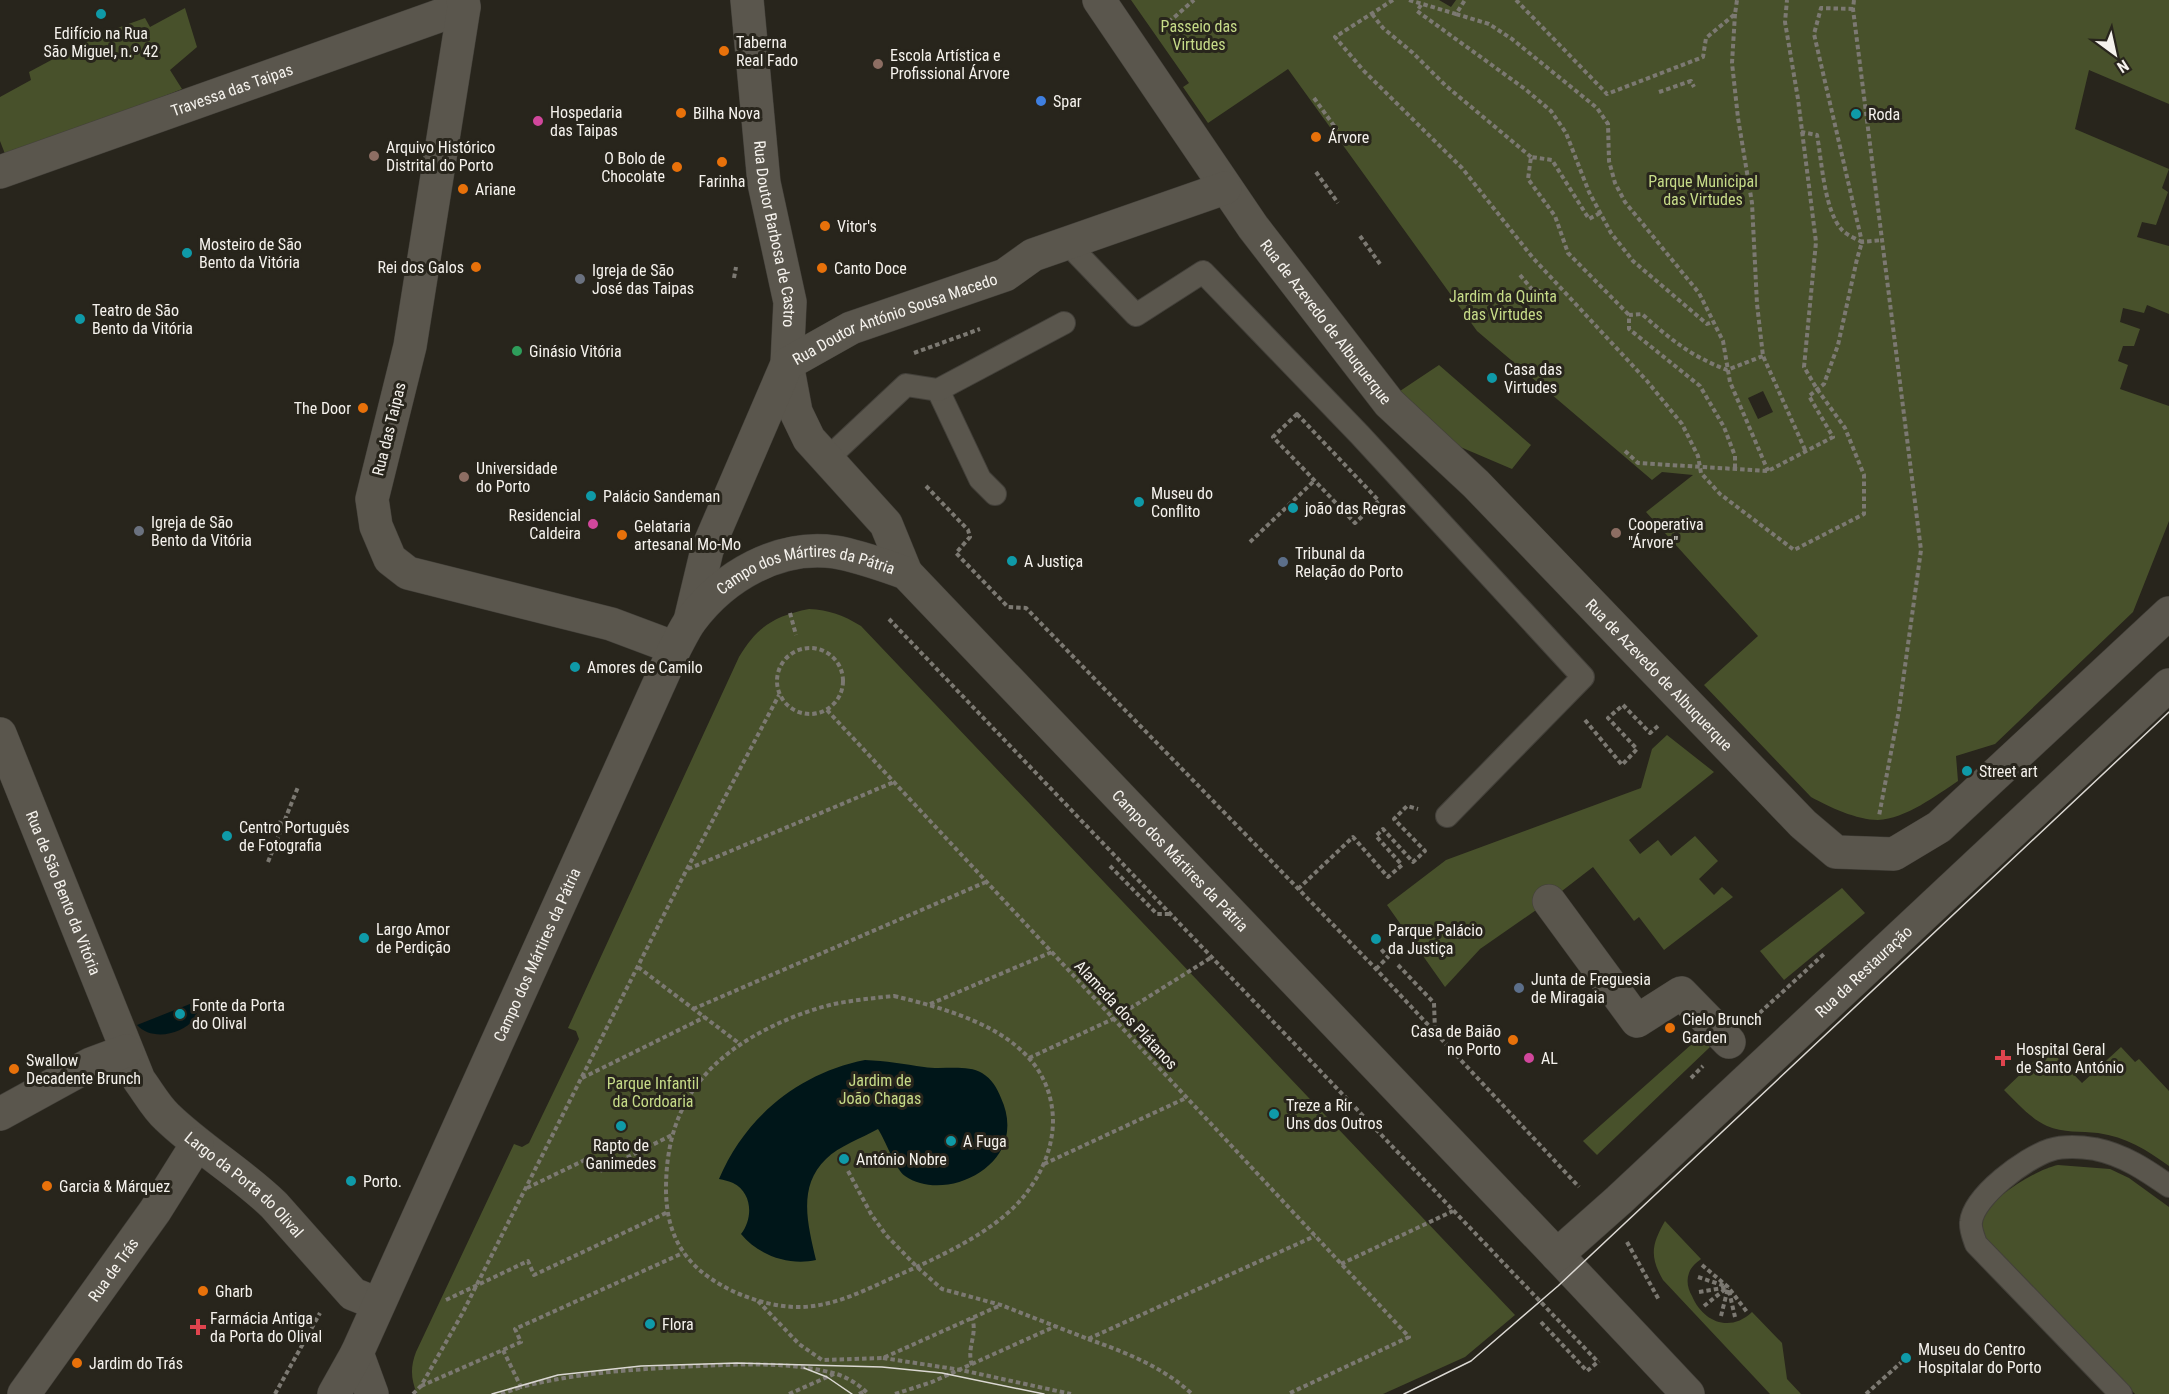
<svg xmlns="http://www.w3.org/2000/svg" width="2169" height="1394" font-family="'Roboto Condensed',sans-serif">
<rect width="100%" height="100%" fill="#28251c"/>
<g fill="#48512b" fill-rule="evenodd">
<path d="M 1131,0 L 1439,0 L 1451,7 L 1456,0 L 2169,0 L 2169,104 L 2089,70 L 2075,129 L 2169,169 L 2162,188 L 2168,192 L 2156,225 L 2142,222 L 2137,237 L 2169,246 L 2169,314 L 2147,305 L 2144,313 L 2123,308 L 2120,322 L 2140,329 L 2134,346 L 2123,346 L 2118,361 L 2128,365 L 2120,389 L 2169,406 L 2169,521 L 2133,612 L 1995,744 L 1956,756 L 1958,781 C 1937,795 1905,819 1878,820 C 1857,820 1829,807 1811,797 L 1704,685 L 1758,636 L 1646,512 L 1693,475 L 1662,472 L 1652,480 L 1477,331 L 1288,69 L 1208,123 L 1183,87 L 1189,83 ZM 1763,391 L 1773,412 L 1758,419 L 1748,398 Z"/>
<path d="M 185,8 L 197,47 L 170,70 L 182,89 L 7,159 L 0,141 L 0,97 L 31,80 L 29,72 L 98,35 L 145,18 L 150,27 Z"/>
<path d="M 1439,365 L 1531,445 L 1512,469 L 1458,446 L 1400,391 Z"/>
<path d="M 809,609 C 829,610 843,615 861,626 L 1515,1315 L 1465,1357 L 1383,1394 L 417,1394 C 411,1379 410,1368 416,1352 L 514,1144 L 522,1147 L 529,1143 L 579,1039 L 576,1031 L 568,1028 L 739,657 C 757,627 774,616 809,609 Z"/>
<path d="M 1667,735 L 1714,772 L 1629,840 L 1640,854 L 1658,840 L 1671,856 L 1695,836 L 1718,861 L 1699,879 L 1714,895 L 1722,887 L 1733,897 L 1664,950 L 1639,917 L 1634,921 L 1593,867 L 1549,901 L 1480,949 L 1445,987 L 1387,905 L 1446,860 L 1641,788 L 1652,749 Z"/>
<path d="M 1842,888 L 1865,913 L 1784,980 L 1760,951 Z"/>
<path d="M 1702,1035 L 1710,1047 L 1597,1155 L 1583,1141 Z"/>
<path d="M 2121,1047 L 2135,1062 L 2139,1059 L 2169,1091 L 2169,1166 C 2147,1150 2126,1137 2098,1133 C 2081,1131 2063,1133 2047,1126 C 2030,1118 2017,1103 2004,1090 L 2048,1048 L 2082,1083 Z"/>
<path d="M 2058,1165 L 2110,1169 L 2129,1178 L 2169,1207 L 2169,1394 L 2135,1394 L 1987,1241 C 1983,1234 1979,1226 1982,1218 C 1990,1198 2037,1169 2058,1165 Z"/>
<path d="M 1665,1221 L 1701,1259 C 1696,1263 1691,1267 1689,1273 C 1686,1281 1688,1289 1692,1296 C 1703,1322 1730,1333 1752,1312 L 1782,1343 L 1787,1379 L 1801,1394 L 1770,1394 L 1663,1280 C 1649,1256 1652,1244 1665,1221 Z"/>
</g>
<g fill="#001619">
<path d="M 200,1000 C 199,1006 198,1013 194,1019 C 182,1035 151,1041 137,1025 Z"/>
<path d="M 865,1060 C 886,1061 904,1064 924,1067 C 942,1070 967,1064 982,1073 C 992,1079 997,1088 1001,1098 C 1007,1111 1009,1124 1006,1138 C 996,1177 938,1199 905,1176 C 895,1169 886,1141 878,1129 C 862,1138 839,1146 826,1159 C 797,1187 808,1225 816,1260 C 790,1266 759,1256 741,1234 C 753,1219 753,1193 733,1183 C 729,1181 724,1180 719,1179 C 745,1117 799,1073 865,1060 Z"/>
</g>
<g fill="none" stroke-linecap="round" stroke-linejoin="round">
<defs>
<g id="service">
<path d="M 1067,243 L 1136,315 L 1203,272 L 1360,435 L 1583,677 L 1447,816"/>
<path d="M 938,390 L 980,479 L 995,494"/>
<path d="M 827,459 L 906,385 L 938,390 L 1064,323"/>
<path d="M 2121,1394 L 1976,1244 C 1974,1238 1970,1229 1971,1222 C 1974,1196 2025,1158 2050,1150 C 2063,1146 2082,1147 2095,1149 C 2124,1155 2146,1170 2169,1186"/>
</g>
<g id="pedestrian">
<path id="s1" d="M 0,172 L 464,7"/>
<path d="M 1549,901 L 1637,1021 L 1681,993 L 1729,1042"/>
</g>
<g id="minor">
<path d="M 463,0 L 464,7 L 410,346 L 372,499 L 376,526 L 390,559 L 408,573 L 611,624 L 675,648"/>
<path id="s2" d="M 747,0 L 764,183 L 790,302 L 787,364 L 796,412 L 809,439 L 886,524 L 906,573"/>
<path id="s3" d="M 1099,0 L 1253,227 L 1389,403 L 1476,484 L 1803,824 L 1836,852 L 1894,854 L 1939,827 L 2169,613"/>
<path id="s4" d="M 690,621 L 707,550 L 787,364 L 851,328 L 1005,275 L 1033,255 L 1225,188"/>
<path id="s5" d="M 0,734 L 139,1080 C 148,1092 156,1107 167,1117 C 200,1149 241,1173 274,1205 L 353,1294 L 378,1304"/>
<path d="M 0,1114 L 91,1064 L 126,1051"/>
<path id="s6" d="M 24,1394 L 155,1211 L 197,1144"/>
</g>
<g id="tertiary">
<path d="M 1557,1255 L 1688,1394"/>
<path d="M 357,1353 L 372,1394"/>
</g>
<g id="secondary">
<path id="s7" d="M 334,1394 L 357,1353 L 675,648 C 680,639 685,628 691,620 C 724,576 779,544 835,552 C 859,556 883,565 906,573 L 1557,1255 L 1619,1200 L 2169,685"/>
</g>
</defs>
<use href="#service" stroke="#43403a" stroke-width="24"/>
<use href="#pedestrian" stroke="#43403a" stroke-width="34"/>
<use href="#minor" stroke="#43403a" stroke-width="34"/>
<use href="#tertiary" stroke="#43403a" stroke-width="34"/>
<use href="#secondary" stroke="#43403a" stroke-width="34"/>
<g stroke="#7c7972" stroke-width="4" stroke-dasharray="4.5 3" stroke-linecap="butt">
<path d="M 1393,0 L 1335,37 L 1363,70 L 1462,168 L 1533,258 L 1647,381 L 1682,424 L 1698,456 L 1701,473 L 1720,494 L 1794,550 L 1864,514 L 1864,475 L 1845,428 L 1817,389 L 1804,367 L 1816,242 L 1798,99 L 1785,22 L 1787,0"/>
<path d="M 1409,0 L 1456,14 L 1465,0"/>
<path d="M 1516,0 L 1607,94 L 1703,57 L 1706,38 L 1735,14 L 1737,0"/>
<path d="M 1854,0 L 1853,9 L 1921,550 L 1899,710 L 1879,816"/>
<path d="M 1421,5 L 1417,11 L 1525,89 L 1551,111 L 1566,133 L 1589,192 L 1611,233 L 1633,261 L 1707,324 L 1712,322"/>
<path d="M 1853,9 L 1821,8 L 1814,34 L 1862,242 L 1883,240"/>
<path d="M 1372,14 L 1383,28 L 1413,53 L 1445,85 L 1531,157"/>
<path d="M 1456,14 L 1489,24 L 1512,39 L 1597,108 L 1608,124 L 1609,161 L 1615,183 L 1625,202 L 1699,293 L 1723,341 L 1730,382 L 1768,471"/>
<path d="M 1735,14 L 1732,63 L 1738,118 L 1752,203 L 1757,304 L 1763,356 L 1806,452"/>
<path d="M 1163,27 L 1194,0"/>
<path d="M 1659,92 L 1691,81 L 1694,87"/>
<path d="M 1314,98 L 1337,130"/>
<path d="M 1316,172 L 1338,203"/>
<path d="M 1600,213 L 1589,219 L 1552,160 L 1531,157 L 1528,179 L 1555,216 L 1568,253 L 1629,315"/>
<path d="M 1360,236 L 1380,264"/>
<path d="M 1520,275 L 1536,294 L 1541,290"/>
<path d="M 734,278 L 736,267"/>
<path d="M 914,353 L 980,329"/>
<path d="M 1297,414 L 1379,501 L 1355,523 L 1273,437 Z"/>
<path d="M 1625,451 L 1638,463 L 1768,471 L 1833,437 L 1809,396 L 1824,384 L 1838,345 L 1857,259 L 1862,242 C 1856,239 1847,235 1842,230 C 1824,210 1822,162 1817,135 L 1801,132"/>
<path d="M 1735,468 L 1735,456 L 1724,427 L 1700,386 L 1629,329 L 1629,315 L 1642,314 C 1671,340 1691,356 1727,370 L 1763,356"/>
<path d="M 926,486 L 968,530 L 970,537 L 956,553 L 1008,607 L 1026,608 L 1376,969 L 1579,1187"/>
<path d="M 1250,542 L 1314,481"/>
<path d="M 790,613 L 796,635"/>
<path d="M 889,619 L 1598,1362"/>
<circle cx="810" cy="681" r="33"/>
<path d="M 827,710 L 1409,1337 L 1288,1394"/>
<path d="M 1585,720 L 1622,765 L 1637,749 L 1608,718 L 1623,705 L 1650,733 L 1658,726"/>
<path d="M 278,822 L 289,827"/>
<path d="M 268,862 L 298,787"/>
<path d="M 1110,866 L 1157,914 L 1171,914"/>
<path d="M 688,869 L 894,782"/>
<path d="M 1298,889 L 1353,837 L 1388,877 L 1402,865 L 1376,836 L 1383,829 L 1413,862 L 1425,851 L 1394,819 L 1407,806 L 1418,809"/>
<path d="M 1398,965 L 1434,1003 L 1435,1031"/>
<path d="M 638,967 L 740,1044"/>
<path d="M 1376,969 L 1388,957 L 1380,948"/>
<path d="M 894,996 C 960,1012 1051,1037 1053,1120 C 1053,1151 1039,1180 1018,1203 C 989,1234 939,1257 901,1274 C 869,1288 839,1305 803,1307 C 772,1308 736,1296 710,1278 C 679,1257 666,1227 666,1189 C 666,1115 697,1066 763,1031 C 786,1019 809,1010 834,1004 C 854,1000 874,998 894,996 Z"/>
<path d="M 930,1004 L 1052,952"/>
<path d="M 693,1009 L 986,882"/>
<path d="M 1754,1018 L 1824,954"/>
<path d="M 1029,1058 L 1113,1019 L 1212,957"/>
<path d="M 582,1078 L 705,1017"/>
<path d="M 1691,1078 L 1703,1066"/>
<path d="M 1044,1164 L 1186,1098"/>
<path d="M 848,1171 L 871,1214 L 886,1235 L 917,1267 L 942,1289 L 1001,1305 L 1088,1339 L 1315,1236"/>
<path d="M 527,1188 L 593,1156 L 600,1171 L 672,1135"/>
<path d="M 1627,1242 L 1659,1300"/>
<path d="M 1341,1264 L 1453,1211"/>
<path d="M 1702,1265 L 1728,1287 L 1747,1312"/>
<path d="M 1698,1277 L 1725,1286"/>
<path d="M 1729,1291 L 1735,1317"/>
<path d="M 1699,1292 L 1728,1287"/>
<path d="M 446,1300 L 528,1261 L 534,1275 L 668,1212"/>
<path d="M 758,1301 L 799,1344 L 822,1360 L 883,1358 L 1001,1305"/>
<path d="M 1704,1306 L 1728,1287"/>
<path d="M 1721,1316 L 1728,1288"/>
<path d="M 1541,1322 L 1587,1371 L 1599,1361"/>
<path d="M 1088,1339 C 1125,1352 1163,1367 1192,1394"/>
<path d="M 503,1350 L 521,1387 C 580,1372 639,1369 700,1366 C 743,1364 790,1362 833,1373 C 845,1376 859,1384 868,1394"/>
<path d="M 883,1358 L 961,1370 L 1071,1394"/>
<path d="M 972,1365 C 966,1348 978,1335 972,1318"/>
<path d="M 421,1386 L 521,1342 L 515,1329 L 683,1253"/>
<path d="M 275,1394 L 320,1313"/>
<path d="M 413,1394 L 421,1386 L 462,1314 L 687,869 L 779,695"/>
<path d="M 501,1394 L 521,1387"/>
<path d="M 789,1394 L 834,1374"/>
<path d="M 859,1394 L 865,1391"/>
<path d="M 895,1394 L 932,1382 L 1056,1326"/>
<path d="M 1866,1394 L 1906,1358"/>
</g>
<use href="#service" stroke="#5a564d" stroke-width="22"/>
<use href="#pedestrian" stroke="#5a564d" stroke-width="33"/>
<use href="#minor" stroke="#5a564d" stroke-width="33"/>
<use href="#tertiary" stroke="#5a564d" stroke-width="33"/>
<use href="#secondary" stroke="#5a564d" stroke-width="33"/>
<g stroke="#dbd8d3" stroke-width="1.5">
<path d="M 804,1368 L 827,1377 L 852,1394"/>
<path d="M 492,1394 L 558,1375 L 641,1366 L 737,1363 L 882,1367 L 942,1373 L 1044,1394"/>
<path d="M 1404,1394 L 1471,1361 L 1558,1286 L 2169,712"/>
</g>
</g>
<g fill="#0f9aa8" stroke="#28251c" stroke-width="2">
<circle cx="101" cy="14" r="6"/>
<circle cx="1856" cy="114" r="6"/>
<circle cx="187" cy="253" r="6"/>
<circle cx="80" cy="319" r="6"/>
<circle cx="1492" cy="378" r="6"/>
<circle cx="591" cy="496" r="6"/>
<circle cx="1139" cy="502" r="6"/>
<circle cx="1293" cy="508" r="6"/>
<circle cx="1012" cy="561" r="6"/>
<circle cx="575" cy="667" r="6"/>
<circle cx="1967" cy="771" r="6"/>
<circle cx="227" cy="836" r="6"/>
<circle cx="364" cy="938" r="6"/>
<circle cx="1376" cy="939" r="6"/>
<circle cx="180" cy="1014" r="6"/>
<circle cx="1274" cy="1114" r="6"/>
<circle cx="621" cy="1126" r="6"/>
<circle cx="951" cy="1141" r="6"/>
<circle cx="844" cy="1159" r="6"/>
<circle cx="351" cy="1181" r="6"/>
<circle cx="650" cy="1324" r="6"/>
<circle cx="1906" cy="1358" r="6"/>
</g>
<g fill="#e8710a" stroke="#28251c" stroke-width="2">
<circle cx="724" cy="51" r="6"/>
<circle cx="681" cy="113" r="6"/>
<circle cx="1316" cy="137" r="6"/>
<circle cx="722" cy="162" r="6"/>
<circle cx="677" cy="167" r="6"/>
<circle cx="463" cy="189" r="6"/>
<circle cx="825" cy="226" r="6"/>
<circle cx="476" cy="267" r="6"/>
<circle cx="822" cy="268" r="6"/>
<circle cx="363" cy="408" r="6"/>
<circle cx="622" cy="535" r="6"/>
<circle cx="1670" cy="1028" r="6"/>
<circle cx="1513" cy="1040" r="6"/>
<circle cx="14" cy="1069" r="6"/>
<circle cx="47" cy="1186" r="6"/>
<circle cx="203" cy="1291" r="6"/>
<circle cx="77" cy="1363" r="6"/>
</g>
<g fill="#8d6e63" stroke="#28251c" stroke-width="2">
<circle cx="878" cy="64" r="6"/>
<circle cx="374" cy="156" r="6"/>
<circle cx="464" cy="477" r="6"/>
<circle cx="1616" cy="533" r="6"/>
</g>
<circle fill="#3f7fe0" stroke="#28251c" stroke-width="2" cx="1041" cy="101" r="6"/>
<g fill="#d1479c" stroke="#28251c" stroke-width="2">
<circle cx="538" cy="121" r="6"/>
<circle cx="593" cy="524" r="6"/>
<circle cx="1529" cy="1058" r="6"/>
</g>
<g fill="#6b7280" stroke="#28251c" stroke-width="2">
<circle cx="580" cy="279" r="6"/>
<circle cx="139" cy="531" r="6"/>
</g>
<circle fill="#2e9e5b" stroke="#28251c" stroke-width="2" cx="517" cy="351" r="6"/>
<g fill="#5c6f8a" stroke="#28251c" stroke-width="2">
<circle cx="1283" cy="562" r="6"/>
<circle cx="1519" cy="988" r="6"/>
</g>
<g fill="#e0444e" stroke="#28251c" stroke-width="2">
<path d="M2000 1049h6v6h6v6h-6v6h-6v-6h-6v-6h6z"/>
<path d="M195 1318h6v6h6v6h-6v6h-6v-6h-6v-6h6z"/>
</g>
<g text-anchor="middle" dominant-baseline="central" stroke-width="6" stroke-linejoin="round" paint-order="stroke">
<g font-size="16" fill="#c6db88" stroke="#28251c">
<text x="1199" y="26">Passeio das<tspan x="1199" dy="18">Virtudes</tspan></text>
<text x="1703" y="181">Parque Municipal<tspan x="1703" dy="18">das Virtudes</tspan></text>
<text x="1503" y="296">Jardim da Quinta<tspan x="1503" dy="18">das Virtudes</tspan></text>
<text x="880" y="1080">Jardim de<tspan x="880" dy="18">João Chagas</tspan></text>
<text x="653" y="1083">Parque Infantil<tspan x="653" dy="18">da Cordoaria</tspan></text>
</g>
<g font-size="16" fill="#f5f2ed" stroke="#28251c" text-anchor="start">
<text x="101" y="33" text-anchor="middle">Edifício na Rua<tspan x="101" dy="18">São Miguel, n.º 42</tspan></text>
<text x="736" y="42">Taberna<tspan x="736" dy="18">Real Fado</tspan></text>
<text x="890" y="55">Escola Artística e<tspan x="890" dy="18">Profissional Árvore</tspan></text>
<text x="1053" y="101">Spar</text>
<text x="550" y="112">Hospedaria<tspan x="550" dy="18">das Taipas</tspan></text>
<text x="693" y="113">Bilha Nova</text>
<text x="1868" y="114">Roda</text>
<text x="1328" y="137">Árvore</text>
<text x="386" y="147">Arquivo Histórico<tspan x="386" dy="18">Distrital do Porto</tspan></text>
<text x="665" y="158" text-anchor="end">O Bolo de<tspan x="665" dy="18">Chocolate</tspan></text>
<text x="722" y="181" text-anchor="middle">Farinha</text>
<text x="475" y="189">Ariane</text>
<text x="837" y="226">Vitor's</text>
<text x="199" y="244">Mosteiro de São<tspan x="199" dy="18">Bento da Vitória</tspan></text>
<text x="464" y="267" text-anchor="end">Rei dos Galos</text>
<text x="834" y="268">Canto Doce</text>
<text x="592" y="270">Igreja de São<tspan x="592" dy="18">José das Taipas</tspan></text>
<text x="92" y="310">Teatro de São<tspan x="92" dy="18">Bento da Vitória</tspan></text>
<text x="529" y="351">Ginásio Vitória</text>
<text x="1504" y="369">Casa das<tspan x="1504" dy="18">Virtudes</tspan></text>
<text x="351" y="408" text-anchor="end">The Door</text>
<text x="476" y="468">Universidade<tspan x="476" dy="18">do Porto</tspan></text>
<text x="1151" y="493">Museu do<tspan x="1151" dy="18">Conflito</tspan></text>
<text x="603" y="496">Palácio Sandeman</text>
<text x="1305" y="508">joão das Regras</text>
<text x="581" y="515" text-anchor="end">Residencial<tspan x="581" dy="18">Caldeira</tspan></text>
<text x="151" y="522">Igreja de São<tspan x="151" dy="18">Bento da Vitória</tspan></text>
<text x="1628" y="524">Cooperativa<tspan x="1628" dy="18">"Árvore"</tspan></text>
<text x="634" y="526">Gelataria<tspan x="634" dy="18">artesanal Mo-Mo</tspan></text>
<text x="1295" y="553">Tribunal da<tspan x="1295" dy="18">Relação do Porto</tspan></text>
<text x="1024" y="561">A Justiça</text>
<text x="587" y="667">Amores de Camilo</text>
<text x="1979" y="771">Street art</text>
<text x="239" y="827">Centro Português<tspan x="239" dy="18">de Fotografia</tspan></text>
<text x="376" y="929">Largo Amor<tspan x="376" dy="18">de Perdição</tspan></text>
<text x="1388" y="930">Parque Palácio<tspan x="1388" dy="18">da Justiça</tspan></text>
<text x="1531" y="979">Junta de Freguesia<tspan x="1531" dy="18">de Miragaia</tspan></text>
<text x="192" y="1005">Fonte da Porta<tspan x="192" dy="18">do Olival</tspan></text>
<text x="1682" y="1019">Cielo Brunch<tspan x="1682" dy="18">Garden</tspan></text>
<text x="1501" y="1031" text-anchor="end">Casa de Baião<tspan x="1501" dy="18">no Porto</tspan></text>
<text x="2016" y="1049">Hospital Geral<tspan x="2016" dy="18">de Santo António</tspan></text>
<text x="1541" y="1058">AL</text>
<text x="26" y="1060">Swallow<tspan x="26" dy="18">Decadente Brunch</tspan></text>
<text x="1286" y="1105">Treze a Rir<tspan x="1286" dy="18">Uns dos Outros</tspan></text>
<text x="963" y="1141">A Fuga</text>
<text x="621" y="1145" text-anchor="middle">Rapto de<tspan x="621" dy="18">Ganimedes</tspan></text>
<text x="856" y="1159">António Nobre</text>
<text x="363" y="1181">Porto.</text>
<text x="59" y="1186">Garcia &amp; Márquez</text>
<text x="215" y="1291">Gharb</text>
<text x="210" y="1318">Farmácia Antiga<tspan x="210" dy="18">da Porta do Olival</tspan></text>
<text x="662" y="1324">Flora</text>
<text x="1918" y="1349">Museu do Centro<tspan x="1918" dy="18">Hospitalar do Porto</tspan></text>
<text x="89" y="1363">Jardim do Trás</text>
</g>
<g font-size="16" fill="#f5f2ed" stroke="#28251c">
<text stroke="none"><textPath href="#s1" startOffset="246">Travessa das Taipas</textPath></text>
<text stroke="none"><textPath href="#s2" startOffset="236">Rua Doutor Barbosa de Castro</textPath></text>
<text stroke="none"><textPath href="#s4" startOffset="393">Rua Doutor António Sousa Macedo</textPath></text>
<text stroke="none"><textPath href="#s3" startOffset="394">Rua de Azevedo de Albuquerque</textPath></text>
<text transform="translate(389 429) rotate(-76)">Rua das Taipas</text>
<text stroke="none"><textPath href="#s7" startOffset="987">Campo dos Mártires da Pátria</textPath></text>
<text stroke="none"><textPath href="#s3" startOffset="880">Rua de Azevedo de Albuquerque</textPath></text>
<text stroke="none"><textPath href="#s7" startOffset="1491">Campo dos Mártires da Pátria</textPath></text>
<text stroke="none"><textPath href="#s5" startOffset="171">Rua de São Bento da Vitória</textPath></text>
<text stroke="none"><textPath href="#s7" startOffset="484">Campo dos Mártires da Pátria</textPath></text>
<text stroke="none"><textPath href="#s7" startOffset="2454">Rua da Restauração</textPath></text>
<text transform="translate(1126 1015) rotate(47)">Alameda dos Plátanos</text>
<text stroke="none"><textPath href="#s5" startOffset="522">Largo da Porta do Olival</textPath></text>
<text stroke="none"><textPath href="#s6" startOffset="153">Rua de Trás</textPath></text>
</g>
</g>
<g transform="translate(2115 54) rotate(147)" stroke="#28251c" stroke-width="4.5" paint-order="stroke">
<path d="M0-4.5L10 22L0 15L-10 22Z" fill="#f5f2ed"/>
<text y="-9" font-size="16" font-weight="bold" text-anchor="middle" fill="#f5f2ed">N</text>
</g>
</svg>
